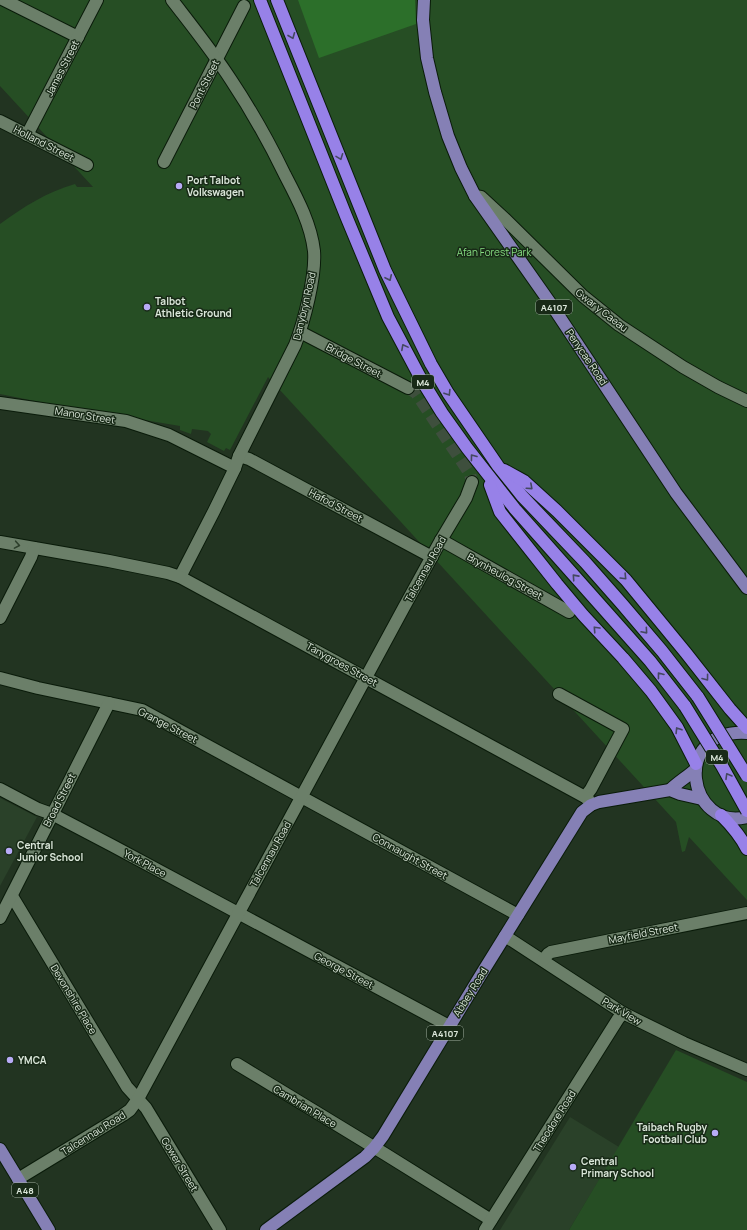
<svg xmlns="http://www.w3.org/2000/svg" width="747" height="1230" font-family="Manrope,sans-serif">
<rect width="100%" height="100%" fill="#223421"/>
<g fill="#2a4129">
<path d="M 0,798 L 37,817 L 0,886 Z"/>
<path d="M 570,1117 L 619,1147 L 569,1230 L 500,1230 Z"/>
</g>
<g fill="#264e24">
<path d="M 0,0 L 747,0 L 747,900 L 689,837 L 685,851 L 682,852 L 676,822 L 268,377 L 230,450 L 226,448 L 224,451 L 207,442 L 211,434 L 208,431 L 192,429 L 191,434 L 180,430 L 180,426 L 55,405 L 0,394 L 0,224 C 25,206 45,193 75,184 L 77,187 L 93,187 L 0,86 Z"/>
<path d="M 676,1050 L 747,1082 L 747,1230 L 569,1230 Z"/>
</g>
<path fill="#2c6f2a" d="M 298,0 L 415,0 L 416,24 L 319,58 Z"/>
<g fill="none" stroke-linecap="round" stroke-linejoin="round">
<path stroke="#3e4f3d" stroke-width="12" stroke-dasharray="12 6" stroke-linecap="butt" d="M 408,388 L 416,393 L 470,474 L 472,482"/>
<defs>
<g id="street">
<path d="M 4,0 L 78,37"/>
<path d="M 0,121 L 87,165"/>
<path d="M 27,135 L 97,0"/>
<path d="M 164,162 L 244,6"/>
<path d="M 475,196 L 481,197 L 506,220 L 583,296 L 619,325 L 683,367 L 718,387 L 747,401"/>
<path d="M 300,332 L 408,388"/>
<path d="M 0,403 L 126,421 L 169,435 L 235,468"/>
<path d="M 239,456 L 249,459 L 432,557"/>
<path d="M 441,540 L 569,612"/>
<path d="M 0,678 L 38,688 L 142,710 L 518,915"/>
<path d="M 559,694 L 623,729 L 591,789 L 585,797"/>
<path d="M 0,789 L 38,809 L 52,814 L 113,846 L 449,1026"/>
<path d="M 12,896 L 127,1087 L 146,1108 L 220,1230"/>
<path d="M 0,918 L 109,703"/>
<path d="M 505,936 L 623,1013 L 684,1043 L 747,1070"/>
<path d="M 543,960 L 548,954 L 551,952 L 747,913"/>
<path d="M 237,1064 L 385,1154 L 491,1220"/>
<path d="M 18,1179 L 123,1115 L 130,1110 L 138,1099 L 403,609 L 441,540 L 466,498 L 472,482"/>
<path d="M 485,1230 L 618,1019 L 623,1013"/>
</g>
<g id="secondary">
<path d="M 172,0 C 192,26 213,52 231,80 C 251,110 269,142 285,175 C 297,198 311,224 314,251 C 316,276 304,322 295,345 L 239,456 L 235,468 L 214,511 L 180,577"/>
<path d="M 0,542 L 109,561 L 168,573 L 180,577 L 585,797 L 588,799 L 591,805"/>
<path d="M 0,618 L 31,557 L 34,548"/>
</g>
<g id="primary">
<path d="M 424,0 L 423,20 L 427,58 L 435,92 L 448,136 L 461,168 L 475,196 L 553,307 L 676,493 L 747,588"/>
<path d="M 747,733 C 669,728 689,832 747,817"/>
<path d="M 670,790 C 678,782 687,777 696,769"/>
<path d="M 0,1149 L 49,1230"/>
<path d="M 266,1230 L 365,1157 L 374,1148 L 383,1136 L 482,973 L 582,812 L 591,805 L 599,802 L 670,790 L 680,794 L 702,799"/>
</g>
<g id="highway">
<path d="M 260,0 L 346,216 L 388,317 L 421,379 L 442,413 L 467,448 L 515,509 L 650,661 L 685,706"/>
<path d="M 277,0 L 385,270 L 431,364 L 448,393 L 498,466 L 522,496 L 585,562 L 622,604 L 662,651 L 698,697"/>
<path d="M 504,470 L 524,481 L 557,511 L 626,580 L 686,653 L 730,709 L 747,728"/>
<path d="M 490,485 L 500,512 L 557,584 L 583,615 L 623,658 L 651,691 L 677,727 L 696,764"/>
<path d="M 721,815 C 732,826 740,835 747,849"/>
</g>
</defs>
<use href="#street" stroke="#0a1b0a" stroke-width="14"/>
<use href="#secondary" stroke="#0a1b0a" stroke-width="14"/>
<use href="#primary" stroke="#0a1b0a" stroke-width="14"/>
<use href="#highway" stroke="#0a1b0a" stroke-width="14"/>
<use href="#street" stroke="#6b7f69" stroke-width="12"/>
<use href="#secondary" stroke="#6b7f69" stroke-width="12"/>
<use href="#primary" stroke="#8580b5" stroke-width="12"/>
<use href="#highway" stroke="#9781e8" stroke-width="12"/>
<defs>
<g id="highway-bridge">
<path d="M 698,697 L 747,776"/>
<path d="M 685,706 L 722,766 L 747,811"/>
</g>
</defs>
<use href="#highway-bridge" stroke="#0a1b0a" stroke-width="14" stroke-linecap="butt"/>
<use href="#highway-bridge" stroke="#9781e8" stroke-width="12"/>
</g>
<defs><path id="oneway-chevron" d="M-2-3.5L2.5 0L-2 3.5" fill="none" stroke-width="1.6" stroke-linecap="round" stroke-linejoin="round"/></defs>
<g stroke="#444860">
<use href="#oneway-chevron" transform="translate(292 36) rotate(68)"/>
<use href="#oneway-chevron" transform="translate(340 157) rotate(69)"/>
<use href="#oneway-chevron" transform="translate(389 278) rotate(65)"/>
<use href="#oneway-chevron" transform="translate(404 347) rotate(-118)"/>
<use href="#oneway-chevron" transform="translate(448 393) rotate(58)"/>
<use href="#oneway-chevron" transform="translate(473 457) rotate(-127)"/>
<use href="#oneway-chevron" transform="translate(530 487) rotate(42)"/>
<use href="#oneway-chevron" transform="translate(575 577) rotate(-132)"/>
<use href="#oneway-chevron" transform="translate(624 577) rotate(46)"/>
<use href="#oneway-chevron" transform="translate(596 629) rotate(-133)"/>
<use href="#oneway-chevron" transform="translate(645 631) rotate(49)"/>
<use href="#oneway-chevron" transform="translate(660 675) rotate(-128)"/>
<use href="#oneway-chevron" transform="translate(706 678) rotate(53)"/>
<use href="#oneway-chevron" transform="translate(678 730) rotate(-122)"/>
<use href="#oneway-chevron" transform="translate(728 776) rotate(-120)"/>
</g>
<use stroke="#2d3f2c" href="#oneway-chevron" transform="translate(17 545) rotate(10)"/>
<g fill="#b8abf7" stroke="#182a17" stroke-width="1.5">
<circle cx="179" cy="186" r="4"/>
<circle cx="147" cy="307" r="4"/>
<circle cx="9" cy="851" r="4"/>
<circle cx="10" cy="1060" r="4"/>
<circle cx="715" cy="1133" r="4"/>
<circle cx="573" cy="1167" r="4"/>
</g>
<g text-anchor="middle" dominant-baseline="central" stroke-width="3" stroke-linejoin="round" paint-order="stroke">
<g fill="#182a17" stroke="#a0aea0" stroke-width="1">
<rect x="536" y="300" width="36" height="14" rx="3"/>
<rect x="412" y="375" width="22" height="14" rx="3"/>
<rect x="706" y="750" width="22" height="14" rx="3"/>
<rect x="427" y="1026" width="36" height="14" rx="3"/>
<rect x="12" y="1183" width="26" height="14" rx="3"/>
</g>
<g font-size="9" font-weight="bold" fill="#dbe7da">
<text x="554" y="307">A4107</text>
<text x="423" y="382">M4</text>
<text x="717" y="757">M4</text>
<text x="445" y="1033">A4107</text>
<text x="25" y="1190">A48</text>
</g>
<g font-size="10" fill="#dbe7da" stroke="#182a17">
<text transform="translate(62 68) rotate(-63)">James Street</text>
<text transform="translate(204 84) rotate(-63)">Pont Street</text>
<text transform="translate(44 143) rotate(27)">Holland Street</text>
<text transform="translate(304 306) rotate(-77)">Danybryn Road</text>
<text transform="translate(602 310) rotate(38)">Gwar y Caeau</text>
<text transform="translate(587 357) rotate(56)">Penycae Road</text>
<text transform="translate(354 360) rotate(28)">Bridge Street</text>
<text transform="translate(85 415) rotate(9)">Manor Street</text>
<text transform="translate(336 505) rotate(28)">Hafod Street</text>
<text transform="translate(425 569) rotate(-61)">Talcennau Road</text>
<text transform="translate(505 576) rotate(29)">Brynheulog Street</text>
<text transform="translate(342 664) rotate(29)">Tanygroes Street</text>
<text transform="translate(168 725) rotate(27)">Grange Street</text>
<text transform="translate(59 800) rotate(-63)">Broad Street</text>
<text transform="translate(270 854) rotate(-61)">Talcennau Road</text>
<text transform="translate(410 856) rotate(29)">Connaught Street</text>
<text transform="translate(145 863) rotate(28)">York Place</text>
<text transform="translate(643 933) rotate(-11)">Mayfield Street</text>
<text transform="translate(344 970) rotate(28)">George Street</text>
<text transform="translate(470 992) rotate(-58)">Abbey Road</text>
<text transform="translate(74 999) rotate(59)">Devonshire Place</text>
<text transform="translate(622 1011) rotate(31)">Park View</text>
<text transform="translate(305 1106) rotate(31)">Cambrian Place</text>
<text transform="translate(554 1121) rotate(-58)">Theodore Road</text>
<text transform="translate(93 1133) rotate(-32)">Talcennau Road</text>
<text transform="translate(180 1164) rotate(59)">Gower Street</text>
</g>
<g font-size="10" font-weight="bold" fill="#dbe7da" stroke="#182a17" text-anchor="start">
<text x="187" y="180">Port Talbot<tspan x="187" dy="12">Volkswagen</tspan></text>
<text x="155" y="301">Talbot<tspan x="155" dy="12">Athletic Ground</tspan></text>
<text x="17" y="845">Central<tspan x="17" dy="12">Junior School</tspan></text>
<text x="18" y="1060">YMCA</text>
<text x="707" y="1127" text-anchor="end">Taibach Rugby<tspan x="707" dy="12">Football Club</tspan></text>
<text x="581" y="1161">Central<tspan x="581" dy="12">Primary School</tspan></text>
</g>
<g font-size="10" fill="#85dd80" stroke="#182a17">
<text x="494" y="252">Afan Forest Park</text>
</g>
</g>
</svg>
